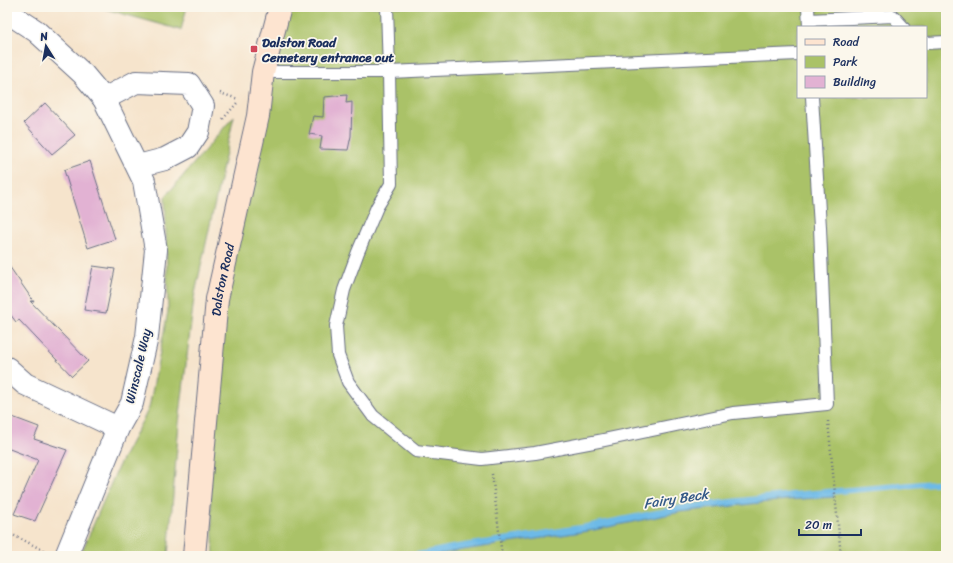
<svg xmlns="http://www.w3.org/2000/svg" width="953" height="563" font-family="Sriracha,sans-serif">
<rect width="100%" height="100%" fill="#fbf7ec"/>
<filter id="ink" filterUnits="userSpaceOnUse"><feTurbulence type="fractalNoise" baseFrequency=".025" numOctaves="2"/><feDisplacementMap in="SourceGraphic" scale="8" xChannelSelector="R" yChannelSelector="G"/><feConvolveMatrix kernelMatrix="1 2 1 2 8 2 1 2 1" color-interpolation-filters="sRGB"/></filter>
<filter id="wash" filterUnits="userSpaceOnUse"><feTurbulence type="fractalNoise" baseFrequency=".012" numOctaves="4" result="noise"/><feDisplacementMap in="SourceGraphic" scale="16" xChannelSelector="R" yChannelSelector="G"/><feGaussianBlur stdDeviation="0.9" result="paint"/><feColorMatrix in="noise" values="0 0 0 0 0 0 0 0 0 0 0 0 0 0 0 0 0 1.4 0 .05"/><feComposite in="paint" operator="in"/></filter>
<g filter="url(#wash)">
<rect width="100%" height="100%" fill="#f6e4cc"/>
<g fill="#aac267" stroke="#627862" fill-rule="evenodd">
<path d="M 98,7 L 187,7 L 181,30 Z"/>
<path d="M 283,7 L 946,7 L 946,556 L 214,556 L 206,420 L 217,299 ZM 798,27 L 926,27 L 926,97 L 798,97 Z"/>
<path d="M 234,116 L 194,298 L 179,423 L 168,556 L 80,556 L 118,467 L 149,408 L 168,311 L 165,197 Z"/>
</g>
<g fill="#6dbae7" stroke="#4474a2">
<path d="M 832,492 L 834,497 L 786,500 L 680,512 L 594,530 L 504,544 L 504,540 L 586,527 L 687,507 Z"/>
<path d="M 496,542 L 496,545 L 456,551 L 429,556 L 413,556 L 452,548 Z"/>
</g>
<g fill="none" stroke-linecap="round" stroke-linejoin="round">
<path stroke="#6dbae7" stroke-width="6" d="M 413,556 L 452,548 L 586,527 L 687,507 L 792,495 L 946,482"/>
</g>
<g id="blocks">
<g fill="#e2b2d3">
<path d="M 347,95 L 346,103 L 352,102 L 351,136 L 348,150 L 320,149 L 322,136 L 309,134 L 313,116 L 323,117 L 324,97 Z"/>
<path d="M 45,103 L 75,135 L 52,154 L 24,123 Z"/>
<path d="M 90,161 L 115,239 L 88,248 L 64,170 Z"/>
<path d="M 7,263 L 34,302 L 30,301 L 88,361 L 72,376 L 19,320 L 16,322 L 7,310 Z"/>
<path d="M 93,266 L 115,269 L 106,313 L 84,310 Z"/>
<path d="M 7,415 L 39,427 L 34,439 L 67,450 L 35,521 L 14,514 L 38,460 L 7,448 Z"/>
</g>
</g>
</g>
<g filter="url(#ink)">
<use href="#blocks" fill-opacity="0" stroke="#686e84" stroke-width="1"/>
<g fill="none" stroke-linecap="round" stroke-linejoin="round">
<defs>
<g id="lane">
<path d="M 808,7 L 809,27"/>
<path d="M 809,20 L 893,16 L 903,27"/>
<path d="M 926,43 L 946,42"/>
<path d="M 798,54 L 389,72 L 391,184 L 377,207 L 358,252 L 344,290 L 336,326 L 338,355 L 348,382 L 373,416 L 416,451 L 482,459 L 535,453 L 604,440 L 733,413 L 827,404 L 820,227 L 812,97"/>
<path d="M 263,72 L 389,72 L 387,7"/>
</g>
<g id="street">
<path d="M 7,12 L 36,31 L 83,74 L 104,99 L 144,181 L 156,250 L 147,337 L 132,403 L 118,428 L 66,556"/>
<path d="M 104,99 L 136,82 L 189,84 L 203,106 L 198,132 L 188,147 L 165,159 L 138,166"/>
<path d="M 7,368 L 25,384 L 118,428"/>
</g>
<g id="secondary">
<path id="s1" d="M 194,556 L 217,299 L 258,116 L 263,72 L 280,7"/>
</g>
</defs>
<use href="#lane" stroke="#686e84" stroke-width="14"/>
<use href="#street" stroke="#686e84" stroke-width="24"/>
<use href="#secondary" stroke="#686e84" stroke-width="24"/>
<g stroke="#686e84" stroke-width="2.5" stroke-dasharray="1 3" stroke-linecap="butt">
<path d="M 220,93 L 238,99"/>
<path d="M 223,119 L 237,103"/>
<path d="M 828,421 L 841,556"/>
<path d="M 492,474 L 502,556"/>
<path d="M 7,532 L 45,551"/>
</g>
<use href="#lane" stroke="#fff" stroke-width="12"/>
<use href="#street" stroke="#fff" stroke-width="22"/>
<use href="#secondary" stroke="#fde4d0" stroke-width="22"/>
</g>
</g>
<rect fill="#d1495b" stroke="#fbf7ec" stroke-width="1.5" x="250" y="45" width="8" height="8" rx="2"/>
<g text-anchor="middle" dominant-baseline="central" stroke-width="3.5" stroke-linejoin="round" paint-order="stroke">
<g font-size="13" font-weight="bold" fill="#1b2f5e" stroke="#fbf7ec" text-anchor="start">
<text x="262" y="42">Dalston Road<tspan x="262" dy="15">Cemetery entrance out</tspan></text>
</g>
<g font-size="13" fill="#1b2f5e" stroke="#fbf7ec">
<text stroke="none"><textPath href="#s1" startOffset="278">Dalston Road</textPath></text>
<text transform="translate(138 366) rotate(-77)">Winscale Way</text>
</g>
<g font-size="14" font-style="italic" fill="#345987" stroke="#fbf7ec">
<text transform="translate(676 499) rotate(-9)">Fairy Beck</text>
</g>
</g>
<rect width="953" height="563" fill="none" stroke="#fbf7ec" stroke-width="24"/>
<rect x="797" y="26" width="130" height="72" fill="#fbf7ec" stroke="#a1a7b3"/>
<rect x="805" y="39" width="20" height="6" fill="#fde4d0" stroke="#a1a7b3"/>
<text x="833" y="46" font-size="12" fill="#1b2f5e">Road</text>
<rect x="805" y="56" width="20" height="12" fill="#aac267" stroke="#a1a7b3"/>
<text x="833" y="66" font-size="12" fill="#1b2f5e">Park</text>
<rect x="805" y="76" width="20" height="12" fill="#e2b2d3" stroke="#a1a7b3"/>
<text x="833" y="86" font-size="12" fill="#1b2f5e">Building</text>
<g transform="translate(46 46) rotate(349)" stroke="#fbf7ec" stroke-width="3" paint-order="stroke">
<path d="M0-3L7 15L0 10L-7 15Z" fill="#1b2f5e"/>
<text y="-6" font-size="11" font-weight="bold" text-anchor="middle" fill="#1b2f5e">N</text>
</g>
<path d="M799 529v6h62v-6" fill="none" stroke="#1b2f5e" stroke-width="2"/>
<text x="805" y="529" font-size="12" fill="#1b2f5e" stroke="#fbf7ec" stroke-width="3" paint-order="stroke">20 m</text>
</svg>
